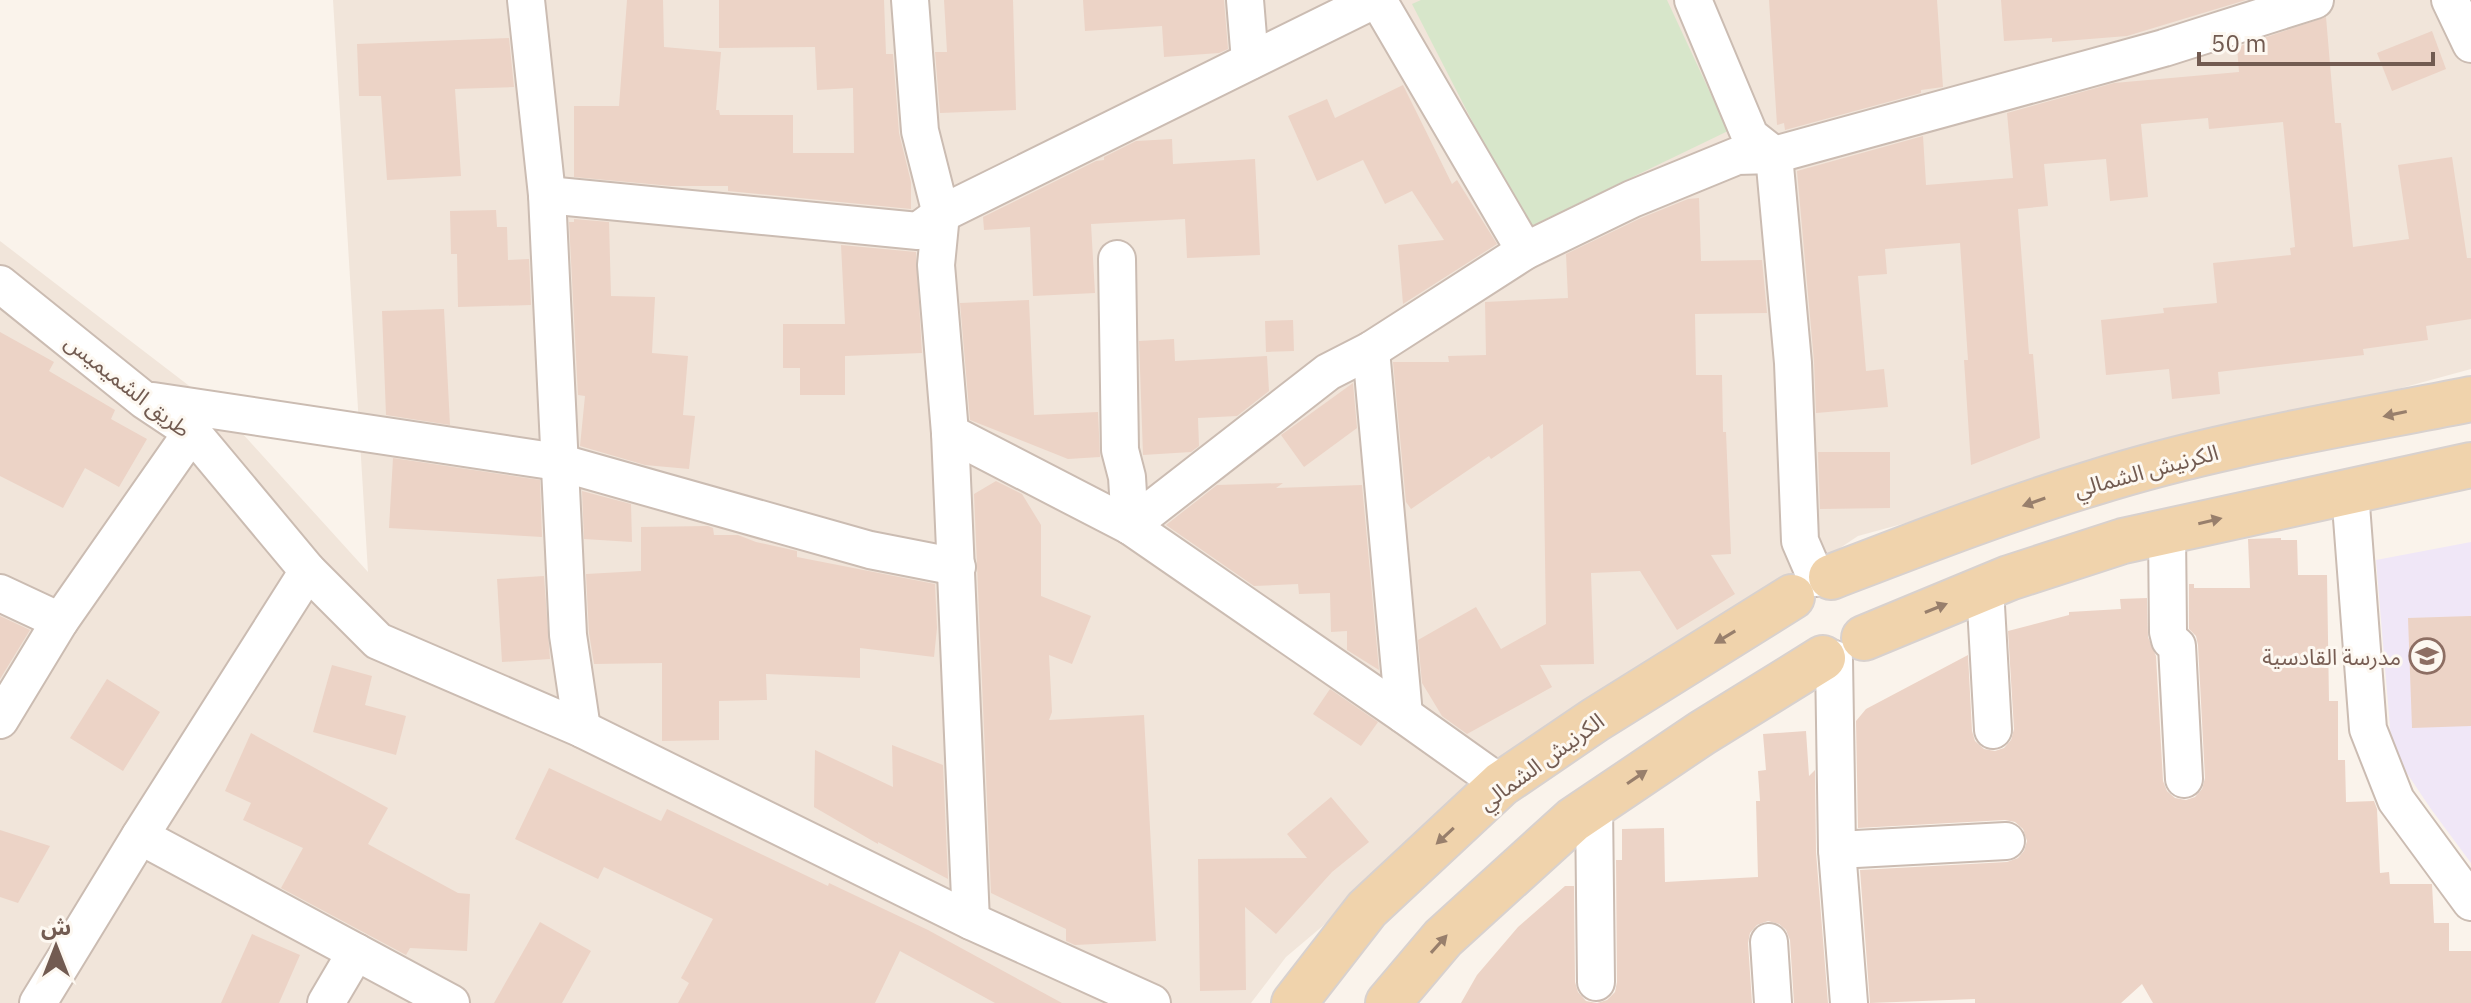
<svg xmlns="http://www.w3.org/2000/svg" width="2471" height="1003" font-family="'IBM Plex Sans','Noto Sans Arabic',sans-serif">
<rect width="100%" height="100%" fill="#faf3eb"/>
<path fill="#f1e5da" d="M 333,0 L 2471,0 L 2471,369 L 1858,536 L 1516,763 L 1286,957 L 1251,1003 L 0,1003 L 0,241 L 222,411 L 368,572 Z"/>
<path fill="#f0e7f7" d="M 2471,542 L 2471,863 L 2431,809 L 2392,751 L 2376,560 Z"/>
<path fill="#d7e6ca" d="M 1421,0 L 1667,0 L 1728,131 L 1527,228 L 1412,4 Z"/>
<g fill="#ecd3c6">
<path d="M 627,0 L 663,0 L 664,47 L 721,52 L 716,110 L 719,110 L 720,115 L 793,115 L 793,153 L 854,153 L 853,88 L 817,90 L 815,47 L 719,48 L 719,0 L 884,0 L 886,54 L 893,54 L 899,133 L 911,182 L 911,209 L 728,191 L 728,186 L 671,186 L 574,177 L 574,106 L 619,106 Z"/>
<path d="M 944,0 L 1013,0 L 1016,110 L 940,113 L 935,52 L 947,52 Z"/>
<path d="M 1083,0 L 1224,0 L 1228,49 L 1219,53 L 1164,57 L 1162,26 L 1085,31 Z"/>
<path d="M 1769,0 L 1937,0 L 1943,87 L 1921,90 L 1921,93 L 1785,130 L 1784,123 L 1777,125 Z"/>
<path d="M 2001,0 L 2246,0 L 2127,36 L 2052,42 L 2052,38 L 2004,41 Z"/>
<path d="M 2326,17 L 2335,123 L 2341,123 L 2353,247 L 2409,239 L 2398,165 L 2452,157 L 2467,258 L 2471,258 L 2471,319 L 2426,326 L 2428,340 L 2363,349 L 2364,355 L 2218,372 L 2220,394 L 2172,399 L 2169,369 L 2106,375 L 2101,320 L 2164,313 L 2163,308 L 2217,303 L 2213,263 L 2291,255 L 2290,248 L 2295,247 L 2283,122 L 2209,129 L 2208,118 L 2141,124 L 2148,197 L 2110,201 L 2106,159 L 2044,164 L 2048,206 L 2018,209 L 2029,354 L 2033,354 L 2040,438 L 1971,465 L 1964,360 L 1968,360 L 1960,243 L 1885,249 L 1887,274 L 1858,276 L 1866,371 L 1884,369 L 1888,407 L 1816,413 L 1814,361 L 1797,171 L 1923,136 L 1926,185 L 2013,178 L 2007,113 L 2114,83 L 2239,72 L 2237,47 Z"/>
<path d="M 2432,31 L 2446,69 L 2392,91 L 2377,53 Z"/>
<path d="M 509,38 L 514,87 L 455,89 L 461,176 L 387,180 L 381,96 L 359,96 L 357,44 Z"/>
<path d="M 1403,85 L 1452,184 L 1457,180 L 1497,244 L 1403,304 L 1398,245 L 1444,240 L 1412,191 L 1385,204 L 1363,160 L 1317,181 L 1288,116 L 1327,99 L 1335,118 Z"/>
<path d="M 1172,139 L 1173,164 L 1255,159 L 1260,255 L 1187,258 L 1185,219 L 1091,224 L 1095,293 L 1033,296 L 1030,227 L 984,230 L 983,217 L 1096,161 L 1104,160 L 1104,157 L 1136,141 Z"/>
<path d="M 1699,198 L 1701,261 L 1762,260 L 1767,313 L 1695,314 L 1696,375 L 1722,375 L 1723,432 L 1726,432 L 1731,554 L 1711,555 L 1735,594 L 1677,630 L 1640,571 L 1591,573 L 1594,664 L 1540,665 L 1552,687 L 1467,734 L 1442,716 L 1422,683 L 1418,640 L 1476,607 L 1501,649 L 1546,624 L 1543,424 L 1491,459 L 1489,456 L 1411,509 L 1406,502 L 1393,362 L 1449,362 L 1448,356 L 1486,355 L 1485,302 L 1568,298 L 1566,254 L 1641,218 L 1688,199 Z"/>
<path d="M 496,210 L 497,227 L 507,227 L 508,260 L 529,259 L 531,305 L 458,307 L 457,254 L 451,254 L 450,211 Z"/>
<path d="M 574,219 L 609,222 L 611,296 L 655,297 L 652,353 L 688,356 L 683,415 L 695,416 L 689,469 L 645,465 L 580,446 L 585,396 L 578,395 L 569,222 L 574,222 Z"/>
<path d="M 841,245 L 916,252 L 922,353 L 845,356 L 845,395 L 800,395 L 800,368 L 783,368 L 783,324 L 845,324 Z"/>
<path d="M 1029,300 L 1034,415 L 1098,412 L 1100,457 L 1068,459 L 970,420 L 960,303 Z"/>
<path d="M 444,309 L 450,425 L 386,415 L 382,311 Z"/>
<path d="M 1293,320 L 1294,351 L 1266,352 L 1265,321 Z"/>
<path d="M 0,332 L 54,362 L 49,371 L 115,410 L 111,419 L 147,439 L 119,487 L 85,468 L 63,508 L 0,476 Z"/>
<path d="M 1174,339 L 1175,361 L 1267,356 L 1269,391 L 1237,416 L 1198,418 L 1199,446 L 1191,452 L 1143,455 L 1139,341 Z"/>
<path d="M 1353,383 L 1357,428 L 1304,467 L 1281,435 Z"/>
<path d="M 1818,452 L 1890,452 L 1890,508 L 1820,509 Z"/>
<path d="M 393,458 L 540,480 L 542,537 L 389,528 Z"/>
<path d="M 996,481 L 1022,494 L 1041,525 L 1041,596 L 1091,616 L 1072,664 L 1049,655 L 1052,712 L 1049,720 L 1144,715 L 1156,941 L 1075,945 L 1066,941 L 1066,929 L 991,893 L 974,494 Z"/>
<path d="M 1283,483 L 1276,488 L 1362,485 L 1379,670 L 1347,650 L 1347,631 L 1331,632 L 1330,593 L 1299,594 L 1298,584 L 1254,586 L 1166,525 L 1217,485 Z"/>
<path d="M 582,491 L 631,504 L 632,542 L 584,539 Z"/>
<path d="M 708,526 L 713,528 L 714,535 L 738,535 L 756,542 L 797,551 L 797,557 L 935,584 L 937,628 L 934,657 L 860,648 L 860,678 L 766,674 L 767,700 L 719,701 L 719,740 L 662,741 L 662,663 L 594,664 L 589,633 L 586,574 L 641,571 L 641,527 Z"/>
<path d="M 2281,538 L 2281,540 L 2297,540 L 2298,575 L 2327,575 L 2329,701 L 2338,701 L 2338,760 L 2345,760 L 2346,802 L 2374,801 L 2377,809 L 2380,873 L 2389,872 L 2390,884 L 2432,884 L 2434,923 L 2449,923 L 2449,951 L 2471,951 L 2471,1003 L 2153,1003 L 2142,984 L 2121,1003 L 1975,1003 L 1975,999 L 1870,1003 L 1860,870 L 2007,862 L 2018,858 L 2024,851 L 2027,841 L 2023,829 L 2015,822 L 2005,820 L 1858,828 L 1856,721 L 1866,709 L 1968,655 L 1972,731 L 1975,741 L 1984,749 L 1995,751 L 2004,748 L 2011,740 L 2014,729 L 2008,631 L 2069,615 L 2069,612 L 2121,609 L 2120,599 L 2147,598 L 2148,637 L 2156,656 L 2163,781 L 2167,791 L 2175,798 L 2186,800 L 2195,797 L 2202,789 L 2205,778 L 2198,645 L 2196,636 L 2189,629 L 2189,584 L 2194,584 L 2194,588 L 2250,588 L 2248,539 Z"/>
<path d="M 544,576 L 550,659 L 502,662 L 497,579 Z"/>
<path d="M 0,616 L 30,630 L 0,679 Z"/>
<path d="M 2471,616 L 2471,726 L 2412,728 L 2408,618 Z"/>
<path d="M 332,665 L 372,676 L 365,705 L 406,716 L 396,755 L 313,732 Z"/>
<path d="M 107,679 L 160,712 L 123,771 L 70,738 Z"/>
<path d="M 1330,689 L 1378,722 L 1361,746 L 1313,714 Z"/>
<path d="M 1806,731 L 1809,776 L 1815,770 L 1816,852 L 1828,1003 L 1794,1003 L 1790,940 L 1786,930 L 1779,924 L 1768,921 L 1757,925 L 1750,933 L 1748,943 L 1752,1003 L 1461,1003 L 1477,975 L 1518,927 L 1565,886 L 1574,886 L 1575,982 L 1578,992 L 1586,1001 L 1597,1003 L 1607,1000 L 1615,992 L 1617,982 L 1616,860 L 1622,860 L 1622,829 L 1664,828 L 1665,882 L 1758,877 L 1756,801 L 1760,801 L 1758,771 L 1766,770 L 1763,734 Z"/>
<path d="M 251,733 L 388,808 L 368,844 L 458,893 L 470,894 L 467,951 L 410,948 L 406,955 L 281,888 L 303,848 L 243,820 L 251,803 L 225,791 Z"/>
<path d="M 892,745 L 943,765 L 948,879 L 878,842 L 878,844 L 814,807 L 815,750 L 893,787 Z"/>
<path d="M 549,768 L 661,821 L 667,809 L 828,886 L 829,883 L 928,930 L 1062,1003 L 995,1003 L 900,951 L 875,1003 L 678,1003 L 689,983 L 681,978 L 713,919 L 604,867 L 598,879 L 515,839 Z"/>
<path d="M 1331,797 L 1369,842 L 1332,872 L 1276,934 L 1245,907 L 1246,990 L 1200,991 L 1198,859 L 1307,858 L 1287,834 Z"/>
<path d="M 0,830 L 50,846 L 18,903 L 0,897 Z"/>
<path d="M 540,922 L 591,951 L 562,1003 L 494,1003 Z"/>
<path d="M 252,934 L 300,955 L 279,1003 L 221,1003 Z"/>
</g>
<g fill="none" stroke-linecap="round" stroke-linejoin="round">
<defs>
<g id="minor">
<path d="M 526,0 L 547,195 L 568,635 L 582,729"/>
<path d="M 910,0 L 920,131 L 941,214 L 936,265 L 950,433 L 971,921"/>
<path d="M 1245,0 L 1250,61"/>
<path d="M 1378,0 L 1525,251"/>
<path d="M 1693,0 L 1750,136 L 1774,155 L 1793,363 L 1800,541 L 1816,578"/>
<path d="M 2450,0 L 2471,44"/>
<path d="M 547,195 L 918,231 L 941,214 L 1374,0"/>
<path d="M 1117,259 L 1120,450 L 1127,477 L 1130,526"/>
<path d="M 0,284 L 144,400 L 192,432 L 308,571 L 378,641 L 582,729 L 971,921 L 1152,1003"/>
<path d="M 1371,350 L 1404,715"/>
<path d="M 153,401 L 558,462 L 870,550 L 957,567"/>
<path d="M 950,433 L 1130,526 L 1404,715 L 1501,784"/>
<path d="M 2350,492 L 2368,729 L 2396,800 L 2471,902"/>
<path d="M 1130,526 L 1328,372 L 1371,350 L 1525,251 L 1632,199 L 1737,156 L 1774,155 L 2164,48 L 2315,0"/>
<path d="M 2167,531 L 2168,632 L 2170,640 L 2177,646 L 2184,779"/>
<path d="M 1985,588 L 1993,730"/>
<path d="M 0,593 L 60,621 L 192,432"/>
<path d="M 1834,659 L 1837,850 L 1849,1003"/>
<path d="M 0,720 L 60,621"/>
<path d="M 1594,805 L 1596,982"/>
<path d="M 140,836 L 451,1003"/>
<path d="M 1837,850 L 2006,841"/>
<path d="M 1769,942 L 1773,1003"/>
<path d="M 38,1003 L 140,836 L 308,571"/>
<path d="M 326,1003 L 356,952"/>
</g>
<g id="major">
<path d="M 1831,577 C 1917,544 2004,510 2093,483 C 2216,444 2345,424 2471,399"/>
<path d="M 1864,638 L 2009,578 L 2123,541 L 2471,465"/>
<path d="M 1294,1003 L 1367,909 L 1501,784 L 1595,720 L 1792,597"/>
<path d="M 1388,1003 L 1443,938 L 1573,820 L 1702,733 L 1823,658"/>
</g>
</defs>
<use href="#minor" stroke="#cbbcb2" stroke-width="40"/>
<use href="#major" stroke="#d8d1ce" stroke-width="48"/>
<use href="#minor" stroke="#fff" stroke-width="36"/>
<use href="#major" stroke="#f0d3ac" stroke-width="44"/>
</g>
<defs><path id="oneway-solid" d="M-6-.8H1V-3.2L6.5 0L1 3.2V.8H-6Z" transform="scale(2)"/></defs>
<g fill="#987f6c">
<use href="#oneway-solid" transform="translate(2395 414) rotate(168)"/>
<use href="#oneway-solid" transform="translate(2034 502) rotate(161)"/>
<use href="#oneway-solid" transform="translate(2210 521) rotate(-13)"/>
<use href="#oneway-solid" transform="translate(1936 608) rotate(-22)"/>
<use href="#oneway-solid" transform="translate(1725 637) rotate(149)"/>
<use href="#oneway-solid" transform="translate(1637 777) rotate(-34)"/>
<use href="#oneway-solid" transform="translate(1445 836) rotate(137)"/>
<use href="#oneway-solid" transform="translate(1439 944) rotate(-48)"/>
</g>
<defs>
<symbol id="school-ring" viewBox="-11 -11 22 22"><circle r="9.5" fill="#fdf8f1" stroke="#8d6e63" stroke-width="1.5"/><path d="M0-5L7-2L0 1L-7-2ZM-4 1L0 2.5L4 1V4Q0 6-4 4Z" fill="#8d6e63"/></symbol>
</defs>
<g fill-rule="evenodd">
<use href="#school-ring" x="2407" y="636" width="40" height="40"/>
</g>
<g text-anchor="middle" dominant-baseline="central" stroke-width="6" stroke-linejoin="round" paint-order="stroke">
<g font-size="22" fill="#725b51" stroke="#fdf8f1">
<text transform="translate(128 385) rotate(38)">طريق الشميميس</text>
<text transform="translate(2146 470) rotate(-15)">الكرنيش الشمالي</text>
<text transform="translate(1541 761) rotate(-36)">الكرنيش الشمالي</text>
</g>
<g font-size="22" fill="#785e54" stroke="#fdf8f1" text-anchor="end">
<text x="2401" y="656">مدرسة القادسية</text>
</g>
</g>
<g transform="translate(56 947)" stroke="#fdf8f1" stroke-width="6" paint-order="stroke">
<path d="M0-6L14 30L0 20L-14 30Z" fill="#725b51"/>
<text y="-12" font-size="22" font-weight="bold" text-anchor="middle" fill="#725b51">ش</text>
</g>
<path d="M2199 52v12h234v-12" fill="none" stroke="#725b51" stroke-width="4"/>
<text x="2211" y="52" font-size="24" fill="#725b51" stroke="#fdf8f1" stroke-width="6" paint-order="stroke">50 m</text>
</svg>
